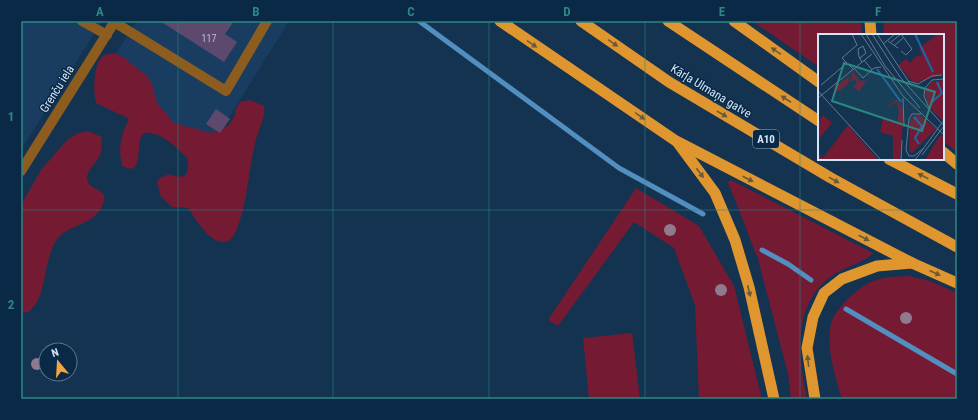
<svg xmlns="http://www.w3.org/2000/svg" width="978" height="420" font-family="'Roboto Condensed',sans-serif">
<rect width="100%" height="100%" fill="#143351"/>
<g fill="#193d60">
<path d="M 21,21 L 102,21 L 21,150 Z"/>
<path d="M 136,21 L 289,21 L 206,154 L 96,87 Z"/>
</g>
<g fill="#741a33">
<path d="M 752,21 L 861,21 L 862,35 L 819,35 L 819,67 Z"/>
<path d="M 883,21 L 957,21 L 957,152 L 943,141 L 943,35 L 884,35 Z"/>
<path d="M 114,53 L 123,57 L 147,76 L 152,84 L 157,103 L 174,123 L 212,133 L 229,125 L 235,115 L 235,110 L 240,102 L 250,100 L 264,106 C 266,116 260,126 257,136 C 249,163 249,193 240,220 C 238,226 234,239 228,241 C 212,248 195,218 188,208 L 172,207 L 161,197 L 157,182 L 160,178 L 169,174 C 185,180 189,176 188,159 C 177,148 161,131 144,133 C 135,142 143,159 133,169 L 123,167 C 117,149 121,135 129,119 L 96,103 C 93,92 93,62 104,55 C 107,54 111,54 114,53 Z"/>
<path d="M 88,131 L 102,137 C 101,142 102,148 101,152 C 99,161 86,170 87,179 C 88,190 108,189 104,201 C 97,226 70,223 58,238 C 45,255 47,281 38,300 C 36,304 32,308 29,312 L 21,313 L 21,205 L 41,170 L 68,139 L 78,133 Z"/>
<path d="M 731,180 L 873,253 C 867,261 843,268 833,275 C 792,303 798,357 807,399 L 791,399 L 788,374 L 758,259 L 731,190 L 728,182 Z"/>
<path d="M 636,188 L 699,226 L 734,286 L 762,399 L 699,399 L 695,305 L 674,248 L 634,222 L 558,326 L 548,320 Z"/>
<path d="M 909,276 L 930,281 L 957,293 L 957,399 L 842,399 C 835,376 826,348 831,323 C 833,316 839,309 844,303 C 867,279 878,277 909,276 Z"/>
<path d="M 632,333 L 640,399 L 589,399 L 583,338 Z"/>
</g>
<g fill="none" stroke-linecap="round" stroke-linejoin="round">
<g stroke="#528ec0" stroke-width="5">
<path d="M 419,21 L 619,168 L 703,214"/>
<path d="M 762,250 L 788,264 L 811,280"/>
<path d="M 846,309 L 957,374"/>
</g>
</g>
<g fill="#5e496e">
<path d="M 160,21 L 234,21 L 225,34 L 237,42 L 224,62 Z"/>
<path d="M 216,109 L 230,119 L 220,133 L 206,124 Z"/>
</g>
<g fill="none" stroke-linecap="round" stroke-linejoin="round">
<g stroke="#8c5d1e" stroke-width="10">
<path d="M 82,21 L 107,35"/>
<path d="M 114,22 L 226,91 L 267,21"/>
</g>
<path stroke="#8c5d1e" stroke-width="10" d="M 21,171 L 115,21"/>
<g stroke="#e0962e" stroke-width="11">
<path d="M 500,21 L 676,141 L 912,263 L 957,283"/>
<path d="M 581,21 L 669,82 L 831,178 L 957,247"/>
<path d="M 668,21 L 819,121"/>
<path d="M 734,21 L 819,82"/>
<path d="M 870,21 L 871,35"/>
<path d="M 678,143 L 715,193 L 735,240 L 749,287 L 774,399"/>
<path d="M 943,152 L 957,164"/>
<path d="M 889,159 L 957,194"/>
<path d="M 815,399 L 807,348 L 813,317 L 824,293 L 842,279 L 877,266 L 912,263"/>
</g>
</g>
<g fill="#907a8e">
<circle cx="670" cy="230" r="6"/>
<circle cx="721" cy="290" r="6"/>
<circle cx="906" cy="318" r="6"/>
<circle cx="37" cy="364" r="6"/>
</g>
<defs><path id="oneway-solid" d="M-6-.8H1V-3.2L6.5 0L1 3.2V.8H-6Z"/></defs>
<g fill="#6a5a3b">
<use href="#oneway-solid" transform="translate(613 43) rotate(35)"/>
<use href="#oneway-solid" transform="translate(532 44) rotate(34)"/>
<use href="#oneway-solid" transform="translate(776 51) rotate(-145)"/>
<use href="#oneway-solid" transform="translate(786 99) rotate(-147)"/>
<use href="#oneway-solid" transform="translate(722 114) rotate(30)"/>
<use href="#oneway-solid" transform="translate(640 116) rotate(34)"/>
<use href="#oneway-solid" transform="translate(700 173) rotate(53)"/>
<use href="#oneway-solid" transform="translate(923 176) rotate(-153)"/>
<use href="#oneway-solid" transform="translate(748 179) rotate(27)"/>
<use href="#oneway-solid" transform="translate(834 180) rotate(29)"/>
<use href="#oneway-solid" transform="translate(864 238) rotate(27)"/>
<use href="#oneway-solid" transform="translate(935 273) rotate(24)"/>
<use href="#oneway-solid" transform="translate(749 291) rotate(77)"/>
<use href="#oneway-solid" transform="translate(808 361) rotate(-97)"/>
</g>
<path fill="none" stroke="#2c8783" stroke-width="1" stroke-opacity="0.55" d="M 178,21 L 178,399M 333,21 L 333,399M 489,21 L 489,399M 645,21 L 645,399M 800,21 L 800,399M 21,210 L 957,210"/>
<g text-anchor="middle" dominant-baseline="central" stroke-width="3" stroke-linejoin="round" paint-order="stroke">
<g font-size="10" fill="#b6bed5">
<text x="209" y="38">117</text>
</g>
<rect fill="#092946" stroke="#96adc2" stroke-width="1" x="753" y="130" width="26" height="18" rx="3"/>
<g font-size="11" font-weight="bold" fill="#d3e5f7">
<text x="766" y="139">A10</text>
</g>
<g font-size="12" fill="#d3e5f7" stroke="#092946">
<text transform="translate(57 89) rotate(-58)">Grenču iela</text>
<text transform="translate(711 91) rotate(31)">Kārļa Ulmaņa gatve</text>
</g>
</g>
<g transform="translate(818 34)">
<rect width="126" height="126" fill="#143351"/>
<path d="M 120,0 L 126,0 L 126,40 L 96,49 L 80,31 L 88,25 L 92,29 L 97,23 L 104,21 L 101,14 ZM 34,37 L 42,47 L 48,46 L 41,58 L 35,52 L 39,50 L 38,47 L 36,45 L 33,48 ZM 30,43 L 32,44 L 30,50 L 21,57 L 17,57 L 19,54 L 14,55 ZM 126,46 L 126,84 L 124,86 L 110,72 L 107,58 L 113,48 ZM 79,65 L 86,77 L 82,126 L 75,126 L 75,102 L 62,98 L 65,84 L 79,88 L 81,78 L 79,68 L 67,75 ZM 5,81 L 14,89 L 0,106 L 0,89 ZM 102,81 L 118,95 L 94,119 L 91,117 L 92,88 L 95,82 ZM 30,91 L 39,102 L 60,126 L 0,126 L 0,119 L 5,124 ZM 122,101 L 126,102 L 126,126 L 107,126 Z" fill="#741a33"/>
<path fill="none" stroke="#1a68a9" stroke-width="2" d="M 97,0 L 115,38M 59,35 L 83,68M 114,68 L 124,59 L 119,48M 96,83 L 104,92 L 97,104 L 101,110"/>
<path fill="none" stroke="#607a93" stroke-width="1" d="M 34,0 L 39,11 L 24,24 L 35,35M 43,0 L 85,62 L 126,101M 48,0 L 67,32 L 102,74M 54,0 L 82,43 L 126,92M 59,0 L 93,51M 70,7 L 80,14M 73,8 L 83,0M 65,10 L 77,0M 76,12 L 86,3M 83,17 L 88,21 L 94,15 L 83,0M 42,24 L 48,19 L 45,12 L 40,15 L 41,23 L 42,24 L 42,25 L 44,28M 46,26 L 54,36M 36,34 L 45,44 L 56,34 L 63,33M 90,47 L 100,50 L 114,42 L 124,41M 3,51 L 29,29M 0,57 L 63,126M 0,64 L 54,20M 85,64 L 86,93M 111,74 L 106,62 L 107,54 L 114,46 L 126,45M 103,80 L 94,80 L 91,85 L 88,116 L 91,122 L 96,122 L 106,114M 104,121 L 126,92M 83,126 L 84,106M 97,126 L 126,86"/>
<path fill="#2c8783" fill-opacity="0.15" stroke="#2c8783" stroke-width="2" d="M 26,29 L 117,58 L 104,97 L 14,67 Z"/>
<rect width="126" height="126" fill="none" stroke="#d3e5f7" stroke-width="2"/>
</g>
<rect width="978" height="420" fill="none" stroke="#092946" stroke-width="44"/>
<g transform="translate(58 362) rotate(342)"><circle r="19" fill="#092946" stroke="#5a748d"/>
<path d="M0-3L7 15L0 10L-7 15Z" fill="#f2a541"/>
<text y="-6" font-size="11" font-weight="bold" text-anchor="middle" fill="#d3e5f7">N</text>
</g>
<rect x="22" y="22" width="934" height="376" fill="none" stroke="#2c8783" stroke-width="1.5"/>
<g font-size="13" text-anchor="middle" font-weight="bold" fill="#2c8783">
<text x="100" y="16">A</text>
<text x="256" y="16">B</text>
<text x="411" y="16">C</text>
<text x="567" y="16">D</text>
<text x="722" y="16">E</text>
<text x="878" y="16">F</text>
<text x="11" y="121">1</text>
<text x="11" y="309">2</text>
</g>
</svg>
